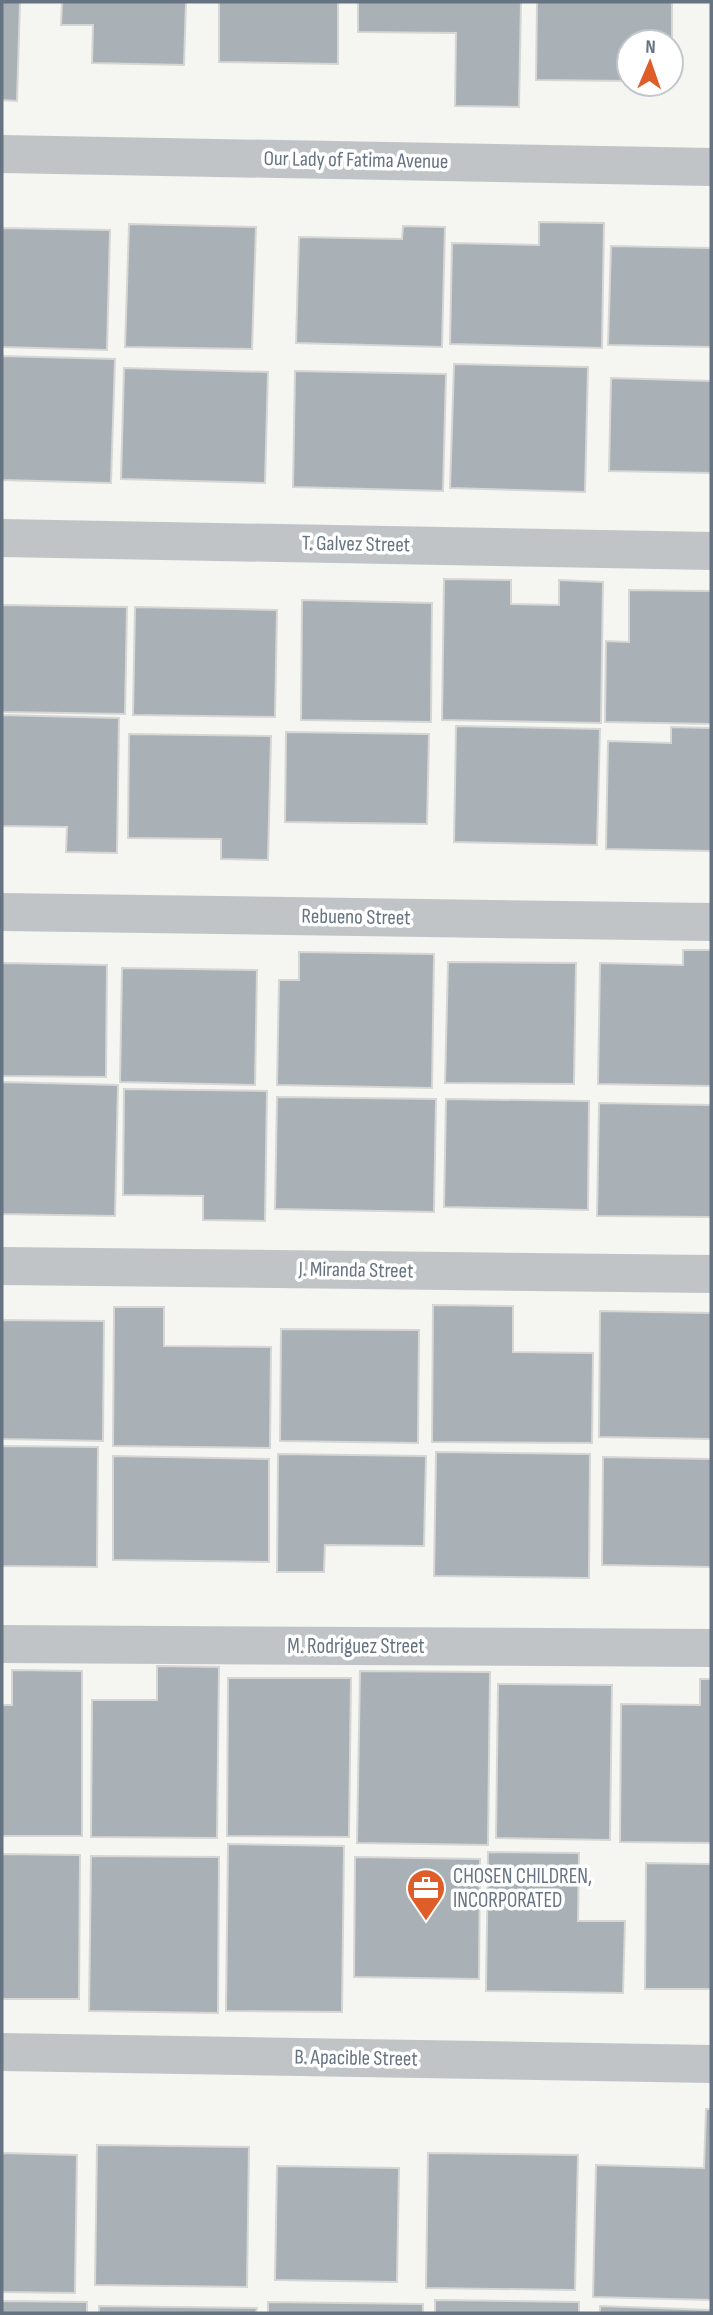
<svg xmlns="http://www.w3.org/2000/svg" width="713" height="2315" font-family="'Sofia Sans Condensed',sans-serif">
<rect width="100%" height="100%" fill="#f5f5f2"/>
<g fill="#a9b1b6" stroke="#d6d7d4" stroke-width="2">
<path d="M 2,2 L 20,2 L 17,101 L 2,100 Z"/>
<path d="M 62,2 L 186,2 L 184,65 L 92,63 L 93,25 L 61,25 Z"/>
<path d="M 219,2 L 338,2 L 338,64 L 219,62 Z"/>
<path d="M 358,2 L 521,2 L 519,107 L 455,106 L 456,33 L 358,32 Z"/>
<path d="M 537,2 L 672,2 L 672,81 L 671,42 L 629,42 L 629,81 L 536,80 Z"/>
<path d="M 539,222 L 604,223 L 602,348 L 450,344 L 452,243 L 539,245 Z"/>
<path d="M 129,224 L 256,227 L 252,349 L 125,347 Z"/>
<path d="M 403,226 L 445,227 L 442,347 L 296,343 L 299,237 L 402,239 Z"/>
<path d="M 2,228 L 110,230 L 107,350 L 2,347 Z"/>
<path d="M 611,246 L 711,248 L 711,347 L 608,345 Z"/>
<path d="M 2,356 L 115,359 L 111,483 L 2,480 Z"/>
<path d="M 454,364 L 588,367 L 585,492 L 450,488 Z"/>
<path d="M 124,368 L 268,372 L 265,483 L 121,479 Z"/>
<path d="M 295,371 L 446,374 L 443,491 L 293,487 Z"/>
<path d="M 611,378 L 711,381 L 711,473 L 609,471 Z"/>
<path d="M 444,579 L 511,580 L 511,604 L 559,605 L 559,580 L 603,582 L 601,723 L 442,720 Z"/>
<path d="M 629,590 L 711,591 L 711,724 L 605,722 L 606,641 L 629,642 Z"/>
<path d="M 302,600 L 432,603 L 431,722 L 301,720 Z"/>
<path d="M 2,605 L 127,607 L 125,714 L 2,712 Z"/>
<path d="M 135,607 L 277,610 L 275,717 L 133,715 Z"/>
<path d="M 2,715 L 119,718 L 117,853 L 66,852 L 67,827 L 2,826 Z"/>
<path d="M 456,726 L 600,729 L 597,845 L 454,842 Z"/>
<path d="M 671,727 L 711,728 L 711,851 L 606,849 L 608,741 L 671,743 Z"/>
<path d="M 286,732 L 429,734 L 427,824 L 285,822 Z"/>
<path d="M 129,734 L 271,736 L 268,860 L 221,859 L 221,839 L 128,838 Z"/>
<path d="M 683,950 L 711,950 L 711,1086 L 598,1084 L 600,963 L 683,965 Z"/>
<path d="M 299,952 L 434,954 L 432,1088 L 277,1085 L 279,980 L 299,980 Z"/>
<path d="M 448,962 L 576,963 L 574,1084 L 445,1083 Z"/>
<path d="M 2,963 L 107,965 L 106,1077 L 2,1076 Z"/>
<path d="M 122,968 L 257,970 L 255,1085 L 120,1082 Z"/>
<path d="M 2,1082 L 118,1085 L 115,1216 L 2,1214 Z"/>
<path d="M 124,1089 L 267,1091 L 265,1221 L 203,1220 L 203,1196 L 123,1195 Z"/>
<path d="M 277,1097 L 436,1099 L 434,1212 L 275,1209 Z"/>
<path d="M 446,1099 L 589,1101 L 588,1210 L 444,1207 Z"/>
<path d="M 599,1103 L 711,1105 L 711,1217 L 597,1216 Z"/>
<path d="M 433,1305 L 513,1306 L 513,1352 L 593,1353 L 592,1443 L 432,1442 Z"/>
<path d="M 114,1307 L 164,1307 L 164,1346 L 271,1347 L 270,1448 L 113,1446 Z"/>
<path d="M 600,1311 L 711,1313 L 711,1439 L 599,1437 Z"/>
<path d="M 2,1320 L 104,1321 L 103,1441 L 2,1439 Z"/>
<path d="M 281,1329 L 419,1330 L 418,1443 L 280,1441 Z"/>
<path d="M 2,1446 L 98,1447 L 97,1567 L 2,1566 Z"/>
<path d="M 436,1452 L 590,1454 L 589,1578 L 434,1576 Z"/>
<path d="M 278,1454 L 426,1456 L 424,1546 L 325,1545 L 324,1572 L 277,1572 Z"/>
<path d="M 113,1456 L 269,1459 L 269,1562 L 113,1560 Z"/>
<path d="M 603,1457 L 711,1459 L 711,1567 L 602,1565 Z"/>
<path d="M 157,1666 L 219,1667 L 217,1838 L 91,1837 L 92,1700 L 157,1700 Z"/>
<path d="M 12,1670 L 82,1671 L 82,1836 L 2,1836 L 2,1705 L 12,1705 Z"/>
<path d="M 360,1671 L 490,1672 L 488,1845 L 357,1843 Z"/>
<path d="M 228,1678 L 351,1678 L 349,1837 L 227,1836 Z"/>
<path d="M 700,1679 L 711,1679 L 711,1843 L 620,1842 L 621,1704 L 700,1705 Z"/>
<path d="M 498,1684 L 612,1685 L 610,1840 L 496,1838 Z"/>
<path d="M 228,1844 L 344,1846 L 342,2012 L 226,2011 Z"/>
<path d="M 488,1852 L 579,1853 L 578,1921 L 625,1921 L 623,1993 L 486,1991 Z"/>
<path d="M 2,1854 L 80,1855 L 79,1999 L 2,1999 Z"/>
<path d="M 91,1856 L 219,1857 L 218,2013 L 89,2011 Z"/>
<path d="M 355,1857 L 480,1859 L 479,1979 L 354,1977 Z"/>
<path d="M 646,1863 L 711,1864 L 711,1989 L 645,1989 Z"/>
<path d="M 706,2109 L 711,2109 L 711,2300 L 593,2297 L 596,2165 L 704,2168 Z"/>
<path d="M 97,2145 L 249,2147 L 247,2287 L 95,2285 Z"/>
<path d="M 2,2153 L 77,2155 L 75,2293 L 2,2292 Z"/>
<path d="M 428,2153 L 578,2155 L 575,2290 L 426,2288 Z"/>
<path d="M 277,2166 L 399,2168 L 397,2282 L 275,2280 Z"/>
<path d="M 435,2300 L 579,2302 L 579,2313 L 435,2313 Z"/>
<path d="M 2,2301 L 87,2302 L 87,2313 L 2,2313 Z"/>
<path d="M 268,2302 L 423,2304 L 423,2313 L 268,2313 Z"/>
<path d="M 99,2306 L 257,2308 L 256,2313 L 99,2313 Z"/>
<path d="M 600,2306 L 711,2310 L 711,2313 L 600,2313 Z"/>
</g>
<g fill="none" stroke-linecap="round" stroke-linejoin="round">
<g stroke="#c0c4c7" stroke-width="38">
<path d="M 2,154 L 711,167"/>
<path d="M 2,538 L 711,551"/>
<path d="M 2,912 L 711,922"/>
<path d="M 2,1266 L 711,1274"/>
<path d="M 2,1644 L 711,1648"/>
<path d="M 2,2052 L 711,2064"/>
</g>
</g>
<defs>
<symbol id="office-pin" viewBox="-11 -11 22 30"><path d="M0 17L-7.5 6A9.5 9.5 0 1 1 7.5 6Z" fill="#de5d28" stroke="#fff"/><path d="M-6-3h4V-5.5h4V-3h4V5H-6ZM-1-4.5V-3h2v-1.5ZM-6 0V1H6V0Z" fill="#fff"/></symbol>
</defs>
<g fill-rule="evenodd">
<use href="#office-pin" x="404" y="1866" width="44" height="60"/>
</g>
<g text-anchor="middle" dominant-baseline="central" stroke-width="7" stroke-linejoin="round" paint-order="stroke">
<g font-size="21" fill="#657382" stroke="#fff">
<text transform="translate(356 160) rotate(1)">Our Lady of Fatima Avenue</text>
<text transform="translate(356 544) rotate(1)">T. Galvez Street</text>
<text transform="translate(356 917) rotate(1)">Rebueno Street</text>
<text transform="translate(356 1270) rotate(1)">J. Miranda Street</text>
<text x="356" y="1646">M. Rodriguez Street</text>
<text transform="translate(356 2058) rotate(1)">B. Apacible Street</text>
</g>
<g font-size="21" fill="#657382" stroke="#fff" text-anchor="start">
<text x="453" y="1876">CHOSEN CHILDREN,<tspan x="453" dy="24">INCORPORATED</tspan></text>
</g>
</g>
<rect width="713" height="2315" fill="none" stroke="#657382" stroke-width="7"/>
<g transform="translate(650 63) rotate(2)"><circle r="33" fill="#ffffff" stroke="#c1c7cd" stroke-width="2"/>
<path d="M0-5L12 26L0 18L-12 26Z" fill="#de5d28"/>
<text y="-10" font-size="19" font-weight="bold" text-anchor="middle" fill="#657382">N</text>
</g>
</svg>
